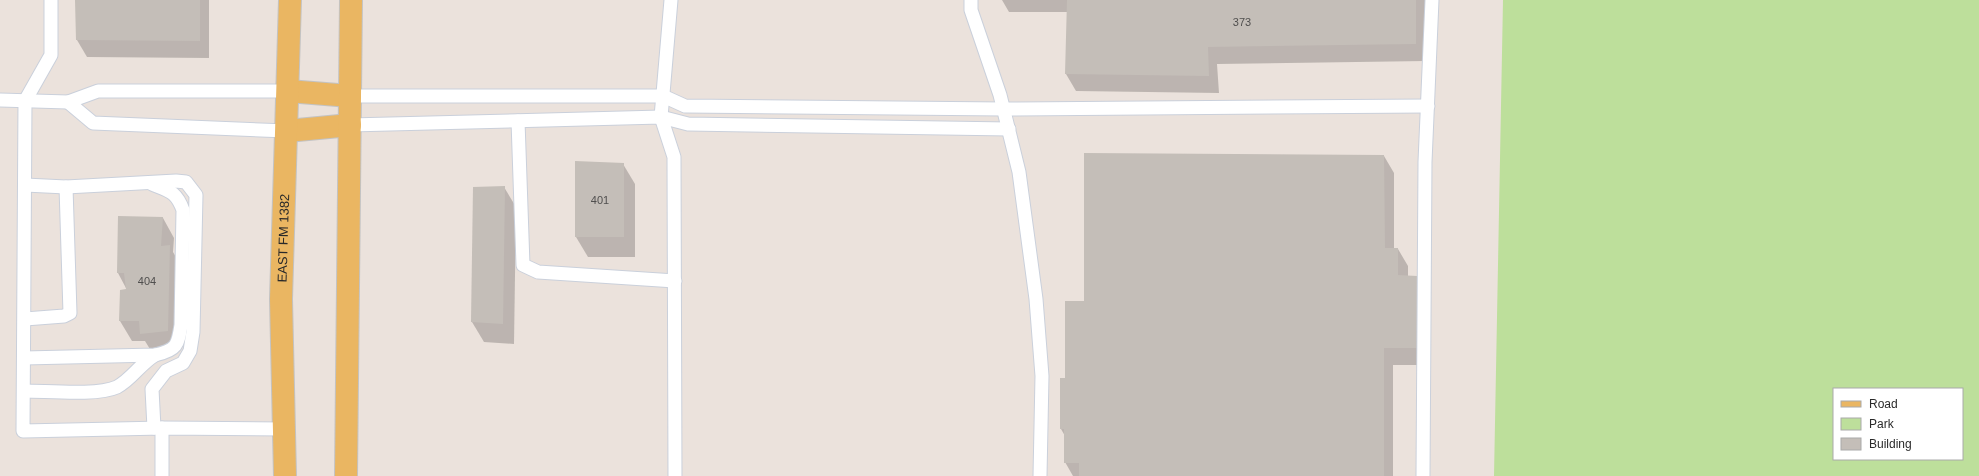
<svg xmlns="http://www.w3.org/2000/svg" width="1979" height="476" font-family="Arial,sans-serif">
<rect width="100%" height="100%" fill="#ebe2dc"/>
<path fill="#bddf9b" fill-rule="evenodd" d="M 1503,0 L 1979,0 L 1979,476 L 1494,476 ZM 1834,389 L 1962,389 L 1962,459 L 1834,459 Z"/>
<g fill="#0003">
<path d="M 76,0 L 209,0 L 209,58 L 87,57 L 77,40 Z"/>
<path d="M 1002,0 L 1426,0 L 1426,61 L 1217,64 L 1219,93 L 1076,91 L 1066,74 L 1068,12 L 1009,12 Z"/>
<path d="M 1384,156 L 1394,173 L 1394,249 L 1398,249 L 1408,266 L 1408,277 L 1416,277 L 1426,294 L 1426,365 L 1393,365 L 1393,476 L 1073,476 L 1065,462 L 1065,436 L 1061,429 L 1066,379 L 1085,302 Z"/>
<path d="M 623,164 L 635,184 L 635,257 L 588,257 L 576,237 Z"/>
<path d="M 504,187 L 516,207 L 514,344 L 484,342 L 472,322 Z"/>
<path d="M 119,217 L 163,218 L 174,238 L 173,252 L 181,266 L 179,351 L 153,354 L 145,341 L 132,341 L 120,321 L 127,290 L 118,273 Z"/>
</g>
<g fill="#c4beb8">
<path d="M 75,0 L 200,0 L 200,41 L 76,40 Z"/>
<path d="M 1067,0 L 1416,0 L 1416,44 L 1208,47 L 1209,76 L 1065,74 Z"/>
<path d="M 1084,153 L 1384,155 L 1385,248 L 1398,248 L 1398,275 L 1417,276 L 1417,348 L 1384,348 L 1384,476 L 1079,476 L 1079,463 L 1064,463 L 1064,429 L 1060,429 L 1060,378 L 1065,378 L 1065,301 L 1084,301 Z"/>
<path d="M 575,161 L 624,163 L 624,237 L 575,237 Z"/>
<path d="M 505,186 L 503,324 L 471,322 L 473,187 Z"/>
<path d="M 118,216 L 163,217 L 161,246 L 170,245 L 168,331 L 140,334 L 139,321 L 119,321 L 120,290 L 126,289 L 124,273 L 117,273 Z"/>
</g>
<g fill="none" stroke-linecap="round" stroke-linejoin="round">
<defs>
<g id="service">
<path d="M 51,0 L 51,55 L 25,101 L 23,431 L 162,428"/>
<path d="M 671,0 L 661,117 L 674,157 L 675,476"/>
<path d="M 971,0 L 971,10 L 1000,95 L 1019,172 L 1036,299 L 1042,376 L 1040,476"/>
<path d="M 350,96 L 663,96 L 685,106 L 1004,109 L 1428,106"/>
<path d="M 0,100 L 68,102"/>
<path d="M 518,121 L 523,265 L 538,272 L 675,281"/>
<path d="M 350,125 L 661,117 L 688,124 L 1009,129"/>
<path d="M 287,131 L 93,123 L 68,102 L 98,91 L 288,91"/>
<path d="M 25,185 L 66,187 L 176,181 L 186,182 L 196,195 L 193,332 L 190,351 L 183,363 L 166,371 L 152,389 L 154,428"/>
<path d="M 25,319 L 64,316 L 70,313 L 66,187"/>
<path d="M 24,358 L 155,355 C 177,350 178,345 181,325 L 183,210 C 176,191 169,191 152,184"/>
<path d="M 24,391 C 48,391 97,396 117,387 C 132,379 141,363 155,355"/>
<path d="M 162,476 L 162,428 L 284,429"/>
<path d="M 1423,476 L 1425,162 L 1432,0"/>
</g>
<g id="primary">
<path d="M 288,91 L 350,96"/>
<path d="M 287,131 L 350,125"/>
<path id="s1" d="M 285,476 L 281,299 L 290,0"/>
<path d="M 346,476 L 351,0"/>
</g>
</defs>
<use href="#service" stroke="#cad0db" stroke-width="15"/>
<use href="#primary" stroke="#c3c3c3" stroke-width="24"/>
<use href="#service" stroke="#fff" stroke-width="13"/>
<use href="#primary" stroke="#eab662" stroke-width="22"/>
</g>
<g text-anchor="middle" dominant-baseline="central" stroke-width="3" stroke-linejoin="round" paint-order="stroke">
<g font-size="11" fill="#504f4e">
<text x="1242" y="22">373</text>
<text x="600" y="200">401</text>
<text x="147" y="281">404</text>
</g>
<g font-size="13" fill="#2a2a2a" stroke="#fff">
<text stroke="none"><textPath href="#s1" startOffset="238">EAST FM 1382</textPath></text>
</g>
</g>
<rect x="1833" y="388" width="130" height="72" fill="#ffffff" stroke="#aaaaaa"/>
<rect x="1841" y="401" width="20" height="6" fill="#eab662" stroke="#aaaaaa"/>
<text x="1869" y="408" font-size="12" fill="#2a2a2a">Road</text>
<rect x="1841" y="418" width="20" height="12" fill="#bddf9b" stroke="#aaaaaa"/>
<text x="1869" y="428" font-size="12" fill="#2a2a2a">Park</text>
<rect x="1841" y="438" width="20" height="12" fill="#c4beb8" stroke="#aaaaaa"/>
<text x="1869" y="448" font-size="12" fill="#2a2a2a">Building</text>
</svg>
